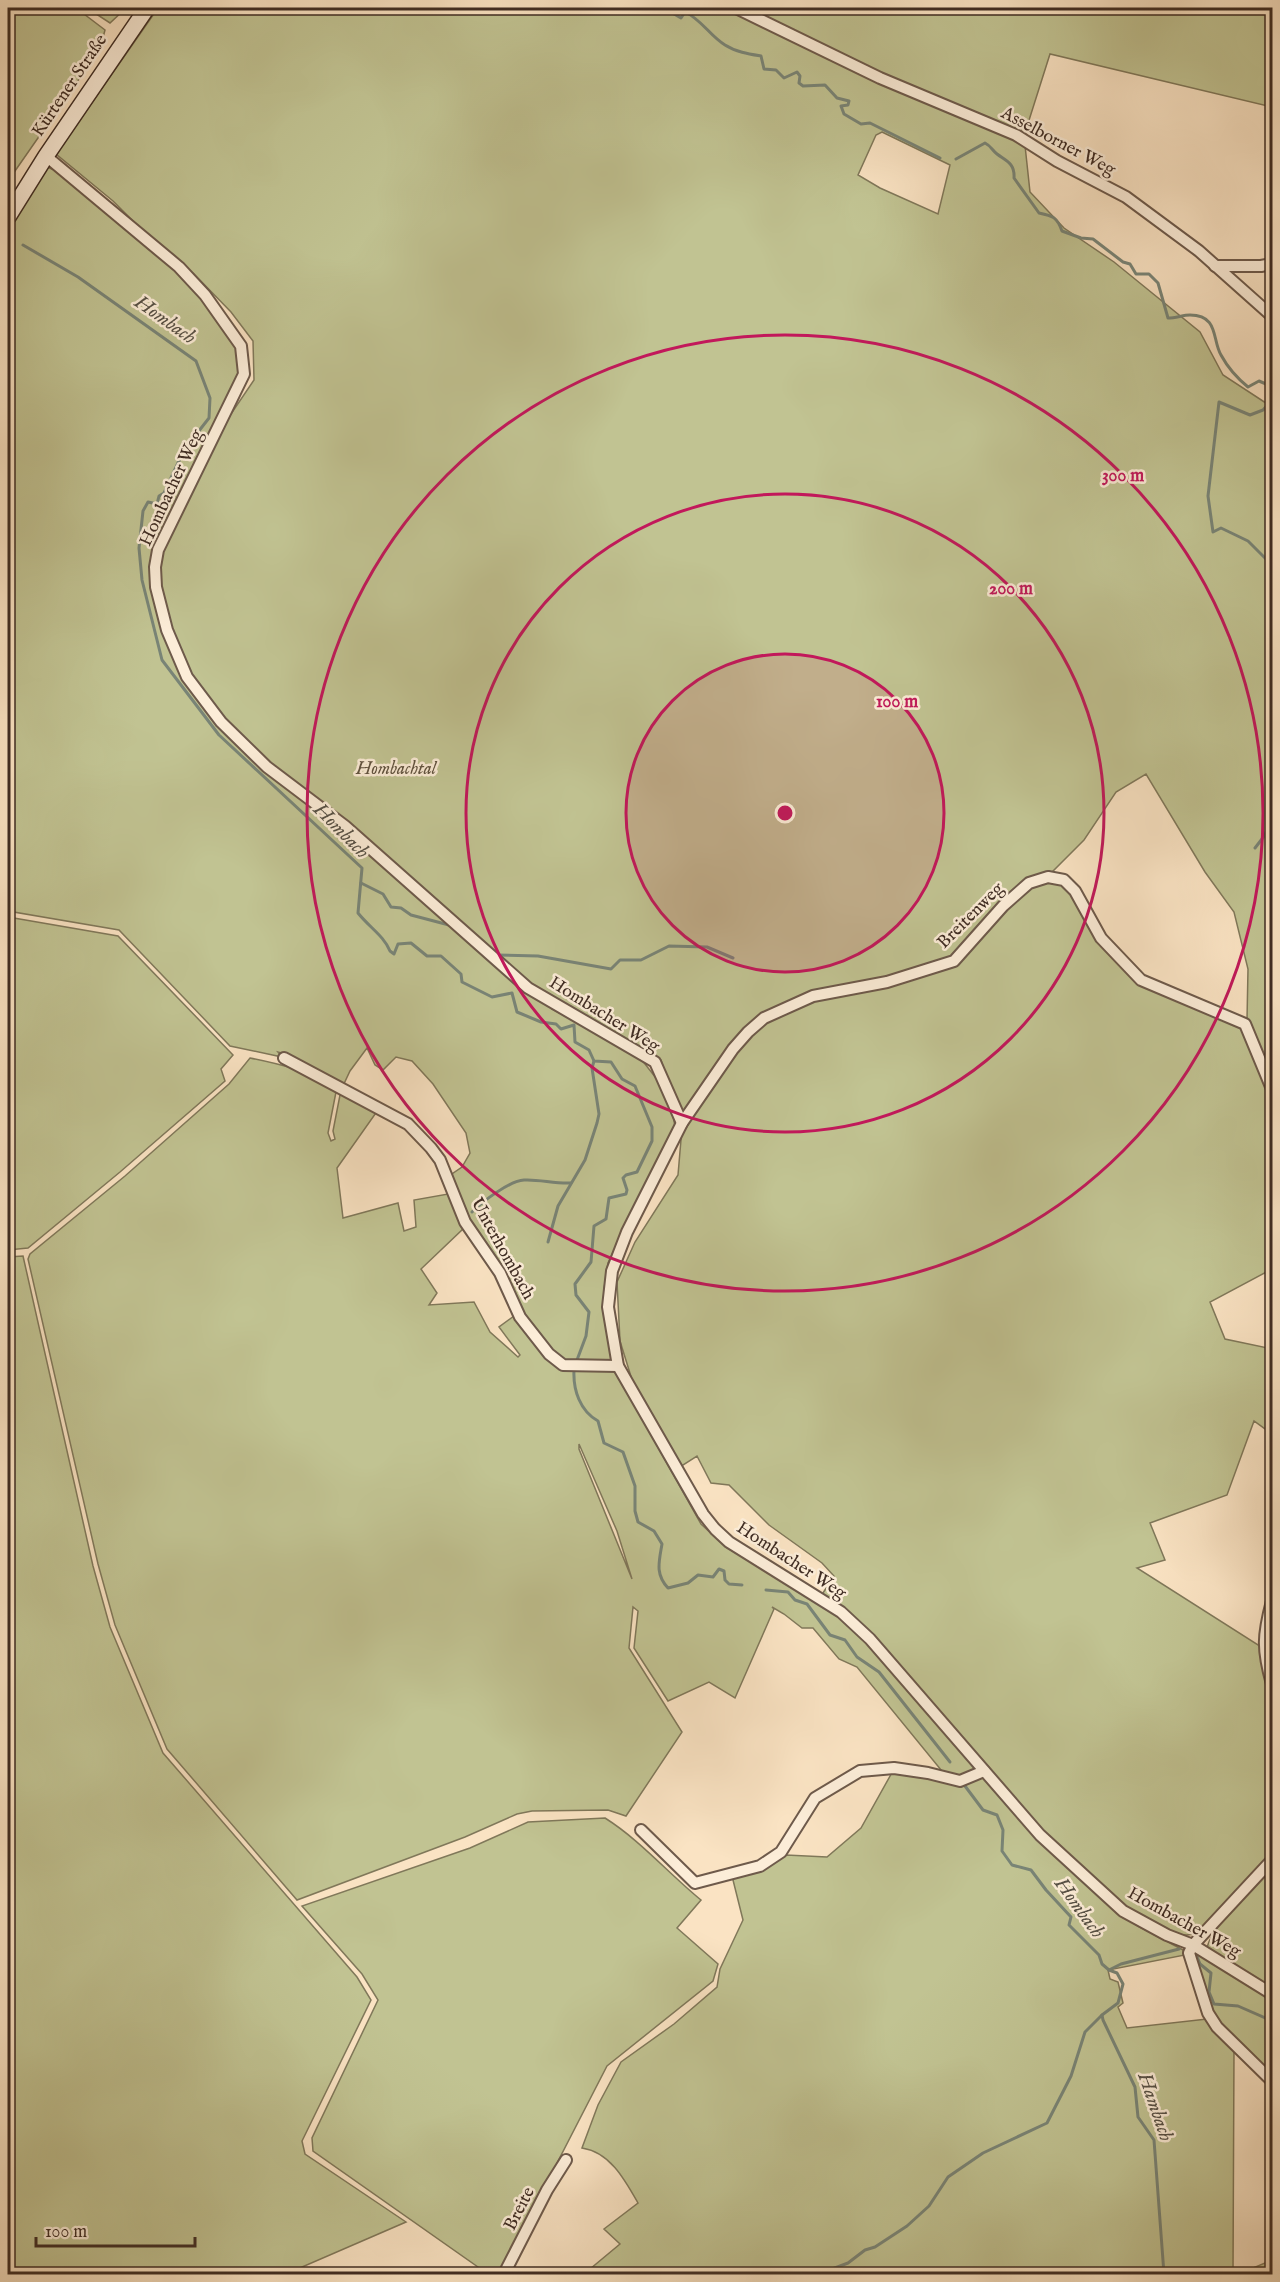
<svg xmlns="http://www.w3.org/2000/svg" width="1280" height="2282" font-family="'IM FELL English',serif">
<rect width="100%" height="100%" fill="#fae3c3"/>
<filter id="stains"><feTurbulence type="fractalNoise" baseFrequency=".00333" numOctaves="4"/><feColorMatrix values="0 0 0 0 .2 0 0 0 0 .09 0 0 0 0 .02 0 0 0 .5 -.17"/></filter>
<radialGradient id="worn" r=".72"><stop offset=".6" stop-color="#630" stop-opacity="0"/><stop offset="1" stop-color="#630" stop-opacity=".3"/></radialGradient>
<g fill="#c1c392" stroke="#80785a" stroke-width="1.5" fill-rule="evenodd">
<path d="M 11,8 L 76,8 L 105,30 L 100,49 L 8,181 L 8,13 Z"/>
<path d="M 87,8 L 126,8 L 110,23 Z"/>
<path d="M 158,8 L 1272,8 L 1272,107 L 1050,54 L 1024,136 L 1030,192 L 1064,228 L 1114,262 L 1200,332 L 1223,375 L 1272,407 L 1272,1084 L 1247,1020 L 1248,969 L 1234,912 L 1205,872 L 1146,774 L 1116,792 L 1084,840 L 1049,875 L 1027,882 L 1001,905 L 952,959 L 887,979 L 812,994 L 762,1016 L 746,1030 L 730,1048 L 681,1121 L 661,1060 L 559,1000 L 552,1009 L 638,1055 L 663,1087 L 671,1106 L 675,1126 L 673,1139 L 658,1173 L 627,1222 L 608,1263 L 604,1289 L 603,1310 L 610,1352 L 623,1385 L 701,1524 L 727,1548 L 818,1601 L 864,1637 L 979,1767 L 974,1770 L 980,1777 L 994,1774 L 843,1608 L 821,1596 L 834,1576 L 822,1563 L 769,1525 L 729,1485 L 711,1483 L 697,1456 L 680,1467 L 649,1410 L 637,1396 L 620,1341 L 617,1282 L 635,1242 L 678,1175 L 682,1128 L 735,1051 L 764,1023 L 814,1000 L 888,984 L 955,963 L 1004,907 L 1029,884 L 1048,878 L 1063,882 L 1074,892 L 1100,939 L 1140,981 L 1243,1023 L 1272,1095 L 1272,1269 L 1210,1302 L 1225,1339 L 1268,1348 L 1269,1385 L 1272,1386 L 1272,1434 L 1254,1421 L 1227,1495 L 1150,1523 L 1165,1560 L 1137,1568 L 1258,1645 L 1272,1642 L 1272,1858 L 1198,1933 C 1154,1950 1073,1860 1043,1831 L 1039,1836 L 1117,1912 L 1138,1926 L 1185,1951 L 1185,1955 L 1108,1970 L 1110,1979 L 1118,1982 L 1123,2003 L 1118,2007 L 1127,2028 L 1207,2019 L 1234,2049 L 1233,2274 L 584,2274 L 620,2244 L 604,2229 L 638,2203 C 625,2180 610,2152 582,2148 L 598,2105 L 621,2062 L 674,2024 L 717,1987 L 720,1969 L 743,1920 L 732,1876 L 761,1868 L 786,1855 L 827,1857 L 861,1828 L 894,1769 L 946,1776 L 857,1667 L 839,1659 L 813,1628 L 802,1628 L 784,1614 L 772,1607 L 774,1609 L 735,1698 L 709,1682 L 668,1701 L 634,1648 L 638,1611 L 633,1607 L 629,1648 L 682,1732 L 626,1816 L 608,1810 L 532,1811 L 517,1814 L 465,1837 L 297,1900 L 167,1749 L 115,1625 L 98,1564 L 28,1259 L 30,1254 L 125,1176 L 229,1084 L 250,1058 C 280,1064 308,1071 334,1086 L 336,1092 L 328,1133 L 331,1141 L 335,1139 L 333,1131 L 340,1095 L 346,1092 L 378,1110 L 337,1168 L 343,1218 L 398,1203 L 404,1231 L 416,1227 L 414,1200 L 448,1194 L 465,1227 L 421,1269 L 437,1293 L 429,1305 L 474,1302 L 490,1332 L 518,1357 L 520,1355 L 499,1327 L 518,1313 L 512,1306 L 509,1298 L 512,1297 L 511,1295 L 509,1295 L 501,1269 L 495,1263 L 472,1224 L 462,1216 L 449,1179 L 449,1176 L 462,1167 L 470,1153 L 466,1133 L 433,1084 L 412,1061 L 396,1057 L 383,1070 L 375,1065 L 367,1048 L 350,1071 L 342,1088 L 289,1055 L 278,1052 L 282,1057 L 230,1046 L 119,930 L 8,911 L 8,205 L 21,210 L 47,167 L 57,171 L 120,221 L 183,276 L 226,329 L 242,360 L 240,375 L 219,415 L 229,417 L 254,380 L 253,341 L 231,312 L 193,273 L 151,239 L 113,201 L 56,154 ZM 882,132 L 950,165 L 938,214 L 880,188 L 858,175 L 876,135 ZM 579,1444 L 617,1531 L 632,1579 L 579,1449 Z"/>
<path d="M 8,917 L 118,936 L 233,1055 L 221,1069 L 225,1081 L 120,1172 L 28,1248 L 8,1250 Z"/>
<path d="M 23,1256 L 93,1566 L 110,1627 L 163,1753 L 357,1977 L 371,2000 L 302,2141 L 305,2154 L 406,2222 L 286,2274 L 8,2274 L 8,1257 Z"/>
<path d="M 605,1818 C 640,1840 669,1874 701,1900 L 677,1928 L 718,1964 L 713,1981 L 607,2066 L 500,2274 L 488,2274 L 313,2151 L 312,2138 L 378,2000 L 362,1974 L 302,1906 L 470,1848 L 528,1822 Z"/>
<path d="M 1272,1867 L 1272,1989 L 1207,1948 C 1212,1925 1255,1885 1272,1867 Z"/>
<path d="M 1195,1950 L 1272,1997 L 1272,2074 L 1214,2018 L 1192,1953 Z"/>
<path d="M 1272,2260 L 1272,2274 L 1239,2274 Z"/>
</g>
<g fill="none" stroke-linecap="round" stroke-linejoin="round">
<g stroke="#798476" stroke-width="3">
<path d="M 654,8 L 669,11 L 681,18 L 685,12 C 701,19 710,36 725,45 C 736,52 749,54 761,56 L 764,69 L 776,70 L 784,78 L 797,72 L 800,76 L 799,83 L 803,86 L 825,85 L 837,98 L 849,101 L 848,105 L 841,106 L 844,114 L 861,124 L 870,123 L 940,158"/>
<path d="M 8,19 L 16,8"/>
<path d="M 956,159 L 985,143 C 991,146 992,150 997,154 C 1006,161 1015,163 1014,178 L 1039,213 C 1053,216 1057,217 1062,231 L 1081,238 L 1093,239 L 1123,262 L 1130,264 L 1136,274 L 1149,274 L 1158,283 L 1168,318 C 1176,318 1183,315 1190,315 C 1219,315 1212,340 1221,355 C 1228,368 1237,378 1248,387 L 1259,381 L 1266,384 L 1272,410"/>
<path d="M 23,245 L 78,277 L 196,361 L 210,398 L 209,418 L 184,450 L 164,493 L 159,496 L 157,504 L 148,502 L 143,511 L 139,548 L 142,580 L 162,660 L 219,735 L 362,868 L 358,913 C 369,927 384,936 390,951 L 394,954 L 398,944 L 411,943 L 427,956 L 441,956 L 461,974 L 462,982 L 492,997 L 512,993 L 517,1012 L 541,1022 L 556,1024 L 561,1029 L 574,1025 L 575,1042 L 589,1050 L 594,1061 L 611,1062 L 622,1079 L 635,1086 L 652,1127 L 652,1141 L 637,1172 L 626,1175 L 623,1178 L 627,1190 L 626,1194 L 609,1198 L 606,1219 L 594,1226 L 591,1262 L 575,1284 L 576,1295 L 589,1312 L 586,1336 L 577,1360"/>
<path d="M 1271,401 L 1263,410 L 1250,415 L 1219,402 L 1208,496 L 1213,532 L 1221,528 L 1248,541 L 1272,565"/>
<path d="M 1255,848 L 1265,835 L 1272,814"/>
<path d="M 361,883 L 383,894 L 391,907 L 401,908 L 411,915 L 449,925"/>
<path d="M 494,955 L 538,956 L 611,969 L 620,960 L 641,960 L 669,946 L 707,947 L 733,958"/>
<path d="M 472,1212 C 482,1202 509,1181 524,1180 C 539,1179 555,1184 571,1183"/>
<path d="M 548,1242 L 558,1206 L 585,1160 L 597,1123 L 599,1114 L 592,1068 L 594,1061"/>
<path d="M 574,1370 C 573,1390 580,1411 598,1421 L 604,1443 L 623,1452 L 635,1486 L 635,1511 L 638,1522 L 654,1531 L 662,1544 C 659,1562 655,1574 668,1588 L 688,1583 L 698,1575 L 713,1577 L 719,1569 L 724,1571 L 725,1580 L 729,1584 L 742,1585"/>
<path d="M 766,1590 L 788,1592 L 795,1600 L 807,1604 L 830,1635 L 845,1640 L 857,1657 L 879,1672 L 950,1762"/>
<path d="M 965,1786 L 983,1810 L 997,1815 L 1003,1830 L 1002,1851 L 1012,1865 L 1031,1870 L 1046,1890 L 1071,1917 L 1069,1925 L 1099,1955 L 1102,1964 L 1109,1970 L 1121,1964 L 1179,1949"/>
<path d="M 1195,1952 L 1200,1964 L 1211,1973 L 1209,1992 L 1214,2004 L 1238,2006 L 1272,2021"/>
<path d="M 1109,1970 L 1117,1973 L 1123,1984 L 1118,2003 L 1102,2015 L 1103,2020 L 1135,2087 L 1138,2117 L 1154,2140 L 1164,2274"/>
<path d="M 819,2274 L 848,2263 L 865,2250 L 875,2247 L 907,2226 L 929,2206 L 948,2177 L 983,2153 L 1047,2123 L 1071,2076 L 1085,2032 L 1102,2015"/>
</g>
<defs>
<g id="street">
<path d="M 736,8 L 880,78 L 1016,135 L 1057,161 L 1126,197 L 1199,251 L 1272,316"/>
<path d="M 46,156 L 179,267 L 205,295 L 241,346 L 244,374 L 158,550 L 155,567 L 156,587 L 167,630 L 187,677 L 221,722 L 267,767 L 345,826 L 528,988 L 655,1062 L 682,1123"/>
<path d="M 1215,266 L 1261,266 L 1272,264"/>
<path d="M 284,1058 L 408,1124 L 431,1148 L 440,1160 L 465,1222 L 500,1273 L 520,1317 L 549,1354 L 563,1365 L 618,1366"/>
<path d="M 1272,1089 L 1245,1024 L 1141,980 L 1101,938 L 1075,891 L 1064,880 L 1048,877 L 1029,883 L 1003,906 L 954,961 L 887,982 L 813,996 L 764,1018 L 748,1032 L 733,1049 L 682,1123 L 627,1232 L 612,1271 L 608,1307 L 618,1366 L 703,1514 L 715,1529 L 729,1542 L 841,1612 L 870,1639 L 1040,1835 L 1123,1911 L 1167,1935 L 1193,1945 L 1272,1994"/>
<path d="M 1272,1601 C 1263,1635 1262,1649 1272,1684"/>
<path d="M 641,1830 L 695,1883 L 760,1866 L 781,1852 L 815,1798 L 860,1771 L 894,1768 L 928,1773 L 960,1781 L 984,1771"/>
<path d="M 1272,1860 L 1193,1945 L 1189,1953 L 1208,2013 L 1217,2027 L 1272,2081"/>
<path d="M 504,2274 L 547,2190 L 566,2160"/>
</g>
<path id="secondary" d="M 8,217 L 46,156 L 147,8"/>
</defs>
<use href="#street" stroke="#6e5a4b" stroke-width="14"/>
<use href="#secondary" stroke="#3f2c23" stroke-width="18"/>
<use href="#street" stroke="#fcedd8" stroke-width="10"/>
<use href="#secondary" stroke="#fcedd8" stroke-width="15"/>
</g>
<circle cx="785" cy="813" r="159" fill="#c2185b" fill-opacity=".12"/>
<g fill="none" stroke="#c2185b" stroke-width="3">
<circle cx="785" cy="813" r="159"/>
<circle cx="785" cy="813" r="319"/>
<circle cx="785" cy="813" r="478"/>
</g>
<g text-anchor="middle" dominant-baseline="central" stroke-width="5" stroke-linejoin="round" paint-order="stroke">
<g font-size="18" fill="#3f2c23" stroke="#fcedd8">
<text transform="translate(70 86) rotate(-56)">Kürtener Straße</text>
<text transform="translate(1058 142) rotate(28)">Asselborner Weg</text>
<text transform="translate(172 488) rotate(-65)">Hombacher Weg</text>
<text transform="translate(971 916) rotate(-45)">Breitenweg</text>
<text transform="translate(604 1015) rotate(32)">Hombacher Weg</text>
<text transform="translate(502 1249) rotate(61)">Unterhombach</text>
<text transform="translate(791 1561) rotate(33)">Hombacher Weg</text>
<text transform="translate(1184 1923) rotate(29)">Hombacher Weg</text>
<text transform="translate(520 2209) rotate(-63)">Breite</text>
</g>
<g font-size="18" font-style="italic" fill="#60523f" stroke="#fcedd8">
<text x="396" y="769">Hombachtal</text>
</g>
<g font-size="20" font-style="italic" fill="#575146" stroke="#fcedd8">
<text transform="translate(165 320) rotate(35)">Hombach</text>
<text transform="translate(341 831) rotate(45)">Hombach</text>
<text transform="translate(1079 1908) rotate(54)">Hombach</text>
<text transform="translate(1155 2107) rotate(71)">Hambach</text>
</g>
</g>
<circle cx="785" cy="813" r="9" fill="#c2185b" stroke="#fcedd8" stroke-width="3"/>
<g font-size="18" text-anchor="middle" font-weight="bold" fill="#c2185b" stroke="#fcedd8" stroke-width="5" stroke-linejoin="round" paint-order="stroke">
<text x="1123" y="481">300 m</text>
<text x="1011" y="594">200 m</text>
<text x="897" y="707">100 m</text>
</g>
<rect width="1280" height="2282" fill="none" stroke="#fae3c3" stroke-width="30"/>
<rect x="9" y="9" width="1262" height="2264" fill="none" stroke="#3f2c23" stroke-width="3"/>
<rect x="15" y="15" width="1250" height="2252" fill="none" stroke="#3f2c23" stroke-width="1.5"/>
<path d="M36 2237v9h159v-9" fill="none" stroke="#3f2c23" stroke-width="3"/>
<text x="45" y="2237" font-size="18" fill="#3f2c23" stroke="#fcedd8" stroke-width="4.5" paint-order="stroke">100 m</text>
<rect width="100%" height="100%" filter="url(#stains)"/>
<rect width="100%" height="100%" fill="url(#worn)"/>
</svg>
